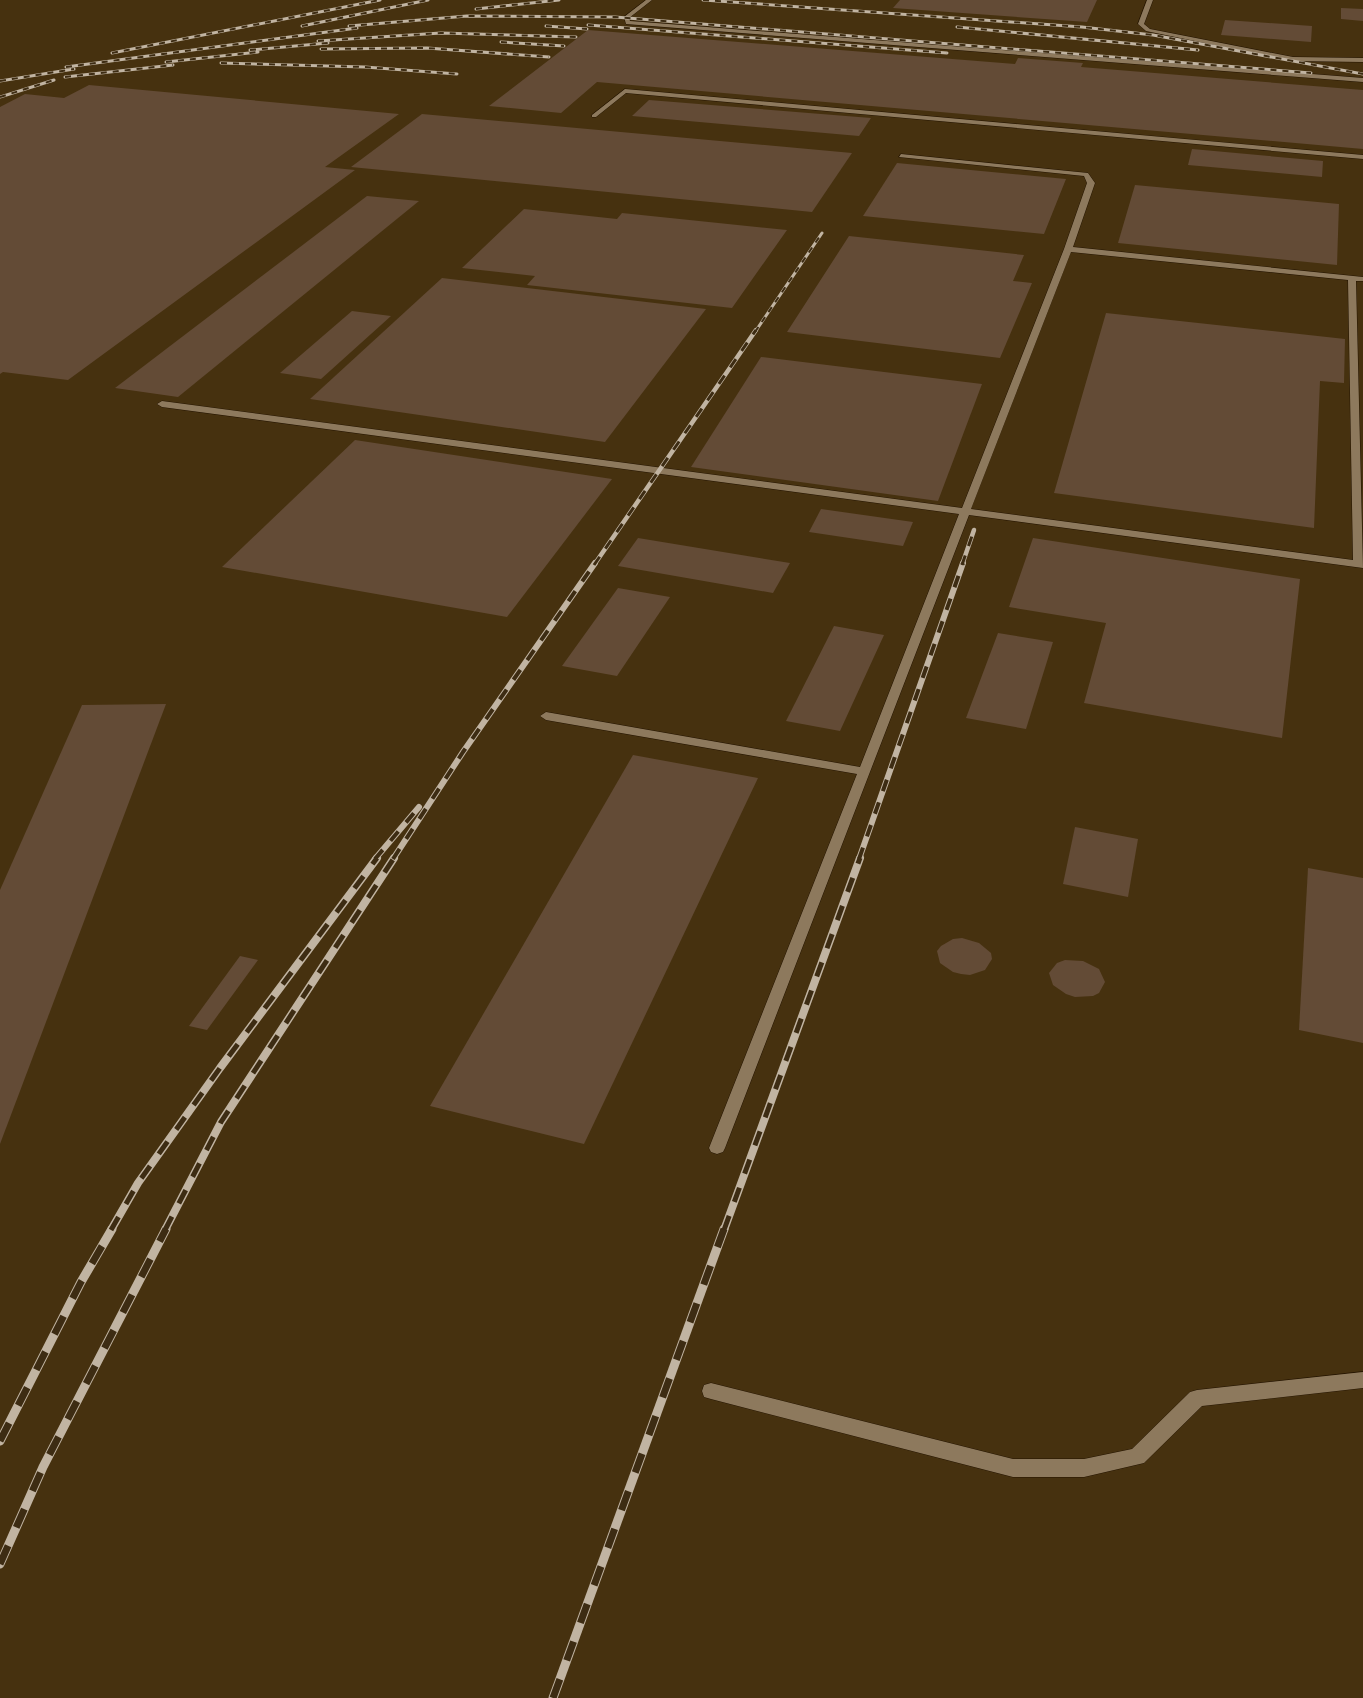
<svg xmlns="http://www.w3.org/2000/svg" width="1363" height="1698" font-family="'Roboto Condensed',sans-serif">
<rect width="100%" height="100%" fill="#3d2c13"/>
<rect fill="#46310f" x="0" y="0" width="1363" height="1698"/>
<g fill="#634b36">
<path d="M 900,0 L 1097,0 L 1087,22 L 893,8 Z"/>
<path d="M 1341,8 L 1363,9 L 1363,21 L 1341,19 Z"/>
<path d="M 1225,20 L 1312,26 L 1311,42 L 1221,35 Z"/>
<path d="M 588,30 L 1015,64 L 1018,58 L 1083,63 L 1081,67 L 1363,90 L 1363,149 L 597,82 L 561,113 L 489,106 Z"/>
<path d="M 89,85 L 399,114 L 325,167 L 355,170 L 68,380 L 3,372 L 0,374 L 0,107 L 25,94 L 64,98 Z"/>
<path d="M 649,100 L 871,118 L 859,136 L 632,116 Z"/>
<path d="M 422,114 L 852,153 L 812,212 L 351,167 Z"/>
<path d="M 1192,149 L 1323,161 L 1322,177 L 1188,165 Z"/>
<path d="M 897,163 L 1066,179 L 1044,234 L 863,216 Z"/>
<path d="M 1135,185 L 1339,204 L 1337,265 L 1118,243 Z"/>
<path d="M 367,196 L 419,201 L 178,397 L 115,388 Z"/>
<path d="M 524,209 L 617,219 L 622,213 L 787,230 L 732,308 L 527,285 L 535,276 L 462,268 Z"/>
<path d="M 849,236 L 1024,255 L 1013,281 L 1032,283 L 1000,358 L 787,332 Z"/>
<path d="M 442,278 L 706,309 L 605,442 L 310,399 Z"/>
<path d="M 352,311 L 391,316 L 321,379 L 280,373 Z"/>
<path d="M 1106,313 L 1345,339 L 1344,383 L 1320,381 L 1314,528 L 1054,493 Z"/>
<path d="M 761,357 L 982,384 L 938,501 L 691,467 Z"/>
<path d="M 355,440 L 612,479 L 507,617 L 222,567 Z"/>
<path d="M 821,509 L 913,522 L 903,546 L 809,532 Z"/>
<path d="M 638,538 L 790,563 L 773,593 L 618,566 Z"/>
<path d="M 1033,538 L 1300,579 L 1282,738 L 1084,703 L 1106,623 L 1009,607 Z"/>
<path d="M 618,588 L 670,597 L 617,676 L 562,666 Z"/>
<path d="M 834,626 L 884,635 L 840,731 L 786,721 Z"/>
<path d="M 998,633 L 1053,642 L 1026,729 L 966,718 Z"/>
<path d="M 166,704 L 0,1144 L 0,890 L 82,705 Z"/>
<path d="M 633,755 L 758,778 L 584,1144 L 430,1106 Z"/>
<path d="M 1075,827 L 1138,839 L 1128,897 L 1063,884 Z"/>
<path d="M 1308,868 L 1363,878 L 1363,1043 L 1299,1030 Z"/>
<path d="M 962,938 L 979,943 L 991,953 L 992,959 L 985,970 L 970,975 L 961,974 L 953,972 L 940,963 L 937,951 L 941,946 L 953,939 Z"/>
<path d="M 240,956 L 258,960 L 207,1030 L 189,1026 Z"/>
<path d="M 1065,960 L 1083,961 L 1099,969 L 1105,982 L 1099,993 L 1093,996 L 1075,997 L 1066,994 L 1053,985 L 1049,973 L 1057,963 Z"/>
</g>
<g fill="none" stroke-linecap="round" stroke-linejoin="round">
<defs>
<g id="lane">
<path d="M 646,0 L 652,0 L 629,18 L 630,21 L 1363,78 L 1363,82 L 626,24 L 624,17 Z"/>
<path d="M 1147,0 L 1153,0 L 1144,24 L 1150,29 L 1293,57 L 1363,58 L 1363,62 L 1293,61 L 1146,31 L 1138,24 Z"/>
<path d="M 625,89 L 1363,155 L 1363,159 L 626,93 L 596,117 L 592,117 L 592,115 Z"/>
<path d="M 901,154 L 1088,173 L 1095,183 L 1073,247 L 1363,277 L 1363,281 L 1356,281 L 1363,568 L 969,515 L 725,1148 L 723,1152 L 717,1154 L 711,1152 L 709,1148 L 857,774 L 546,720 L 540,716 L 546,712 L 860,767 L 959,514 L 162,407 L 157,404 L 162,401 L 962,508 L 1064,249 L 1087,183 L 1084,176 L 899,157 ZM 1071,252 L 1348,280 L 1353,560 L 971,509 Z"/>
<path d="M 1363,1372 L 1363,1388 L 1202,1406 L 1144,1463 L 1084,1477 L 1013,1477 L 711,1399 L 704,1397 L 702,1391 L 704,1385 L 711,1383 L 1013,1459 L 1084,1459 L 1132,1449 L 1190,1392 L 1197,1390 Z"/>
</g>
</defs>
<use href="#lane" stroke="#241400" stroke-width="1"/>
<use href="#lane" fill="#8d795d" fill-rule="evenodd"/>
<defs>
<g id="rail-far4">
<path d="M 703,0 L 1082,27 L 1153,35 L 1363,74"/>
<path d="M 476,9 L 559,0"/>
<path d="M 588,25 L 947,53"/>
<path d="M 302,26 L 428,0"/>
<path d="M 349,26 L 467,16 L 615,17 L 1311,73"/>
<path d="M 546,26 L 587,29"/>
<path d="M 957,27 L 1198,50"/>
<path d="M 318,41 L 441,33 L 576,37"/>
<path d="M 501,42 L 564,46"/>
<path d="M 321,49 L 427,48 L 549,57"/>
<path d="M 250,50 L 328,43"/>
<path d="M 112,53 L 380,0"/>
<path d="M 166,62 L 258,52"/>
<path d="M 221,63 L 365,67 L 457,74"/>
<path d="M 66,67 L 357,28"/>
<path d="M 65,77 L 173,65"/>
<path d="M 0,81 L 74,69"/>
<path d="M 0,97 L 54,80"/>
<path d="M 755,332 L 822,233"/>
</g>
<g id="rail-far3">
<path d="M 594,565 L 756,330"/>
<path d="M 962,565 L 974,530"/>
</g>
<g id="rail-far2">
<path d="M 375,859 L 419,807"/>
<path d="M 393,859 L 463,752 L 595,563"/>
<path d="M 859,859 L 963,563"/>
</g>
<g id="rail-far1">
<path d="M 111,1230 L 138,1183 L 220,1068 L 377,858"/>
<path d="M 165,1230 L 221,1122 L 394,858"/>
<path d="M 724,1230 L 860,858"/>
</g>
<g id="rail">
<path d="M 0,1441 L 81,1282 L 112,1229"/>
<path d="M 0,1564 L 43,1467 L 166,1229"/>
<path d="M 553,1698 L 724,1229"/>
</g>
</defs>
<use href="#rail-far4" stroke="#c1b4a2" stroke-width="3"/>
<use href="#rail-far3" stroke="#c1b4a2" stroke-width="4.5"/>
<use href="#rail-far2" stroke="#c1b4a2" stroke-width="6"/>
<use href="#rail-far1" stroke="#c1b4a2" stroke-width="8"/>
<use href="#rail" stroke="#c1b4a2" stroke-width="9"/>
<use href="#rail-far4" stroke="#3d2c13" stroke-width="2" stroke-dasharray="6" stroke-linecap="butt"/>
<use href="#rail-far3" stroke="#3d2c13" stroke-width="3" stroke-dasharray="10" stroke-linecap="butt"/>
<use href="#rail-far2" stroke="#3d2c13" stroke-width="4" stroke-dasharray="12" stroke-linecap="butt"/>
<use href="#rail-far1" stroke="#3d2c13" stroke-width="5" stroke-dasharray="15" stroke-linecap="butt"/>
<use href="#rail" stroke="#3d2c13" stroke-width="7" stroke-dasharray="20" stroke-linecap="butt"/>
</g>
</svg>
